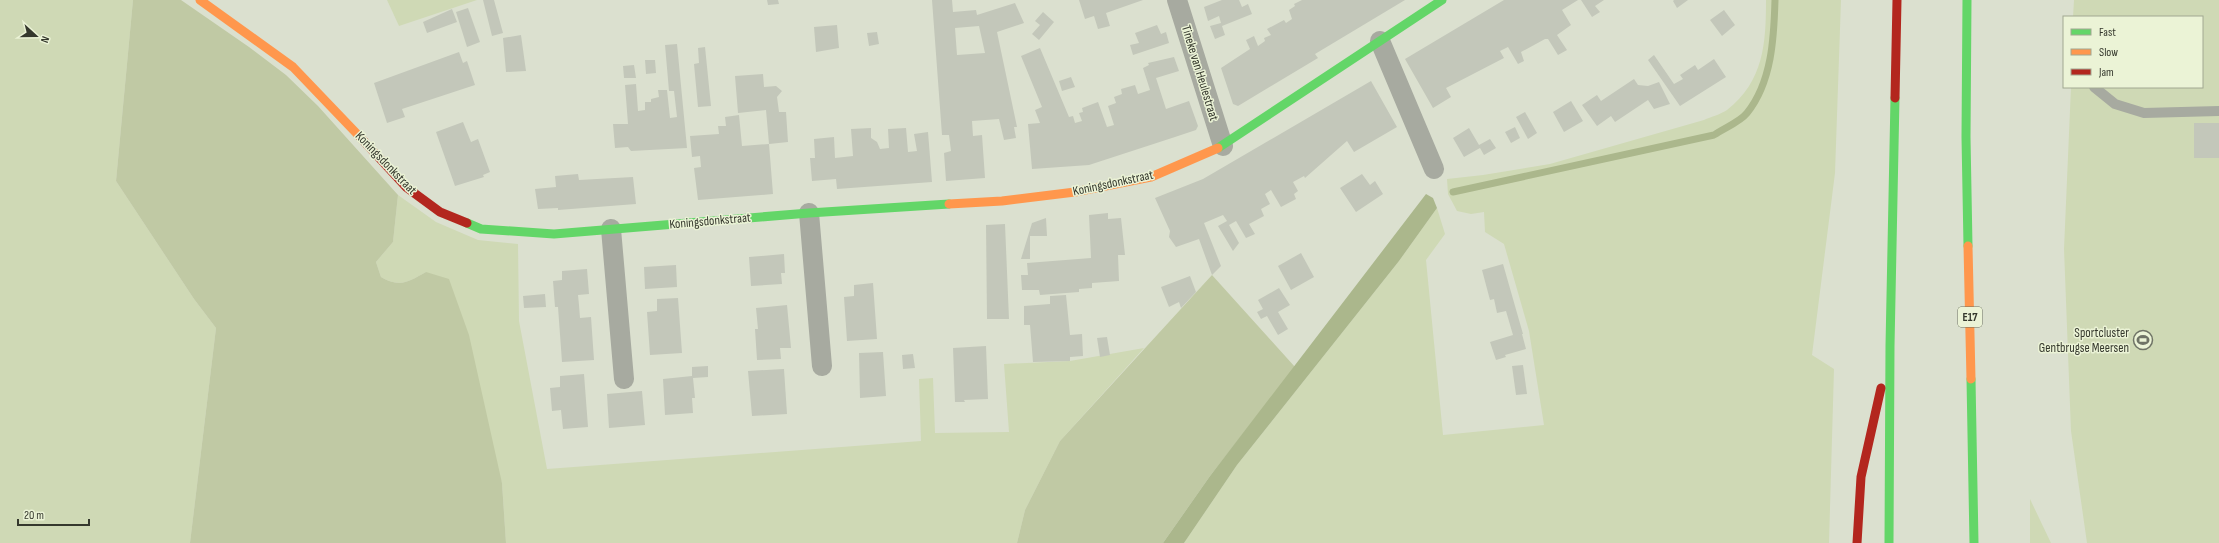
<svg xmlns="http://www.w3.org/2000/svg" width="2219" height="543" font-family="'Sofia Sans Condensed',sans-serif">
<rect width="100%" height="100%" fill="#dbe0cf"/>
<g fill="#cfd9b5">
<path d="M 0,0 L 133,0 L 116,181 L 194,299 L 216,328 L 190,543 L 0,543 Z"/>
<path d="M 387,0 L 477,0 L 399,26 Z"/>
<path d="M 1766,0 L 1841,0 L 1835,173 L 1812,355 L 1834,369 L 1829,543 L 1184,543 L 1237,465 L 1399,261 L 1437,208 L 1445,234 L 1426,260 L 1443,435 L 1544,425 L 1529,331 L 1504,244 L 1485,232 L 1484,212 L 1471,214 L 1457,211 L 1448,194 L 1447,179 L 1483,175 L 1550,164 L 1704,120 C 1711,117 1721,114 1727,110 C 1764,81 1766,43 1766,0 Z"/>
<path d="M 2074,0 L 2219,0 L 2219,543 L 2087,543 L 2071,431 L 2064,249 L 2071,87 L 2202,87 L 2202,17 L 2073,17 Z"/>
<path d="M 398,195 L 436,222 L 478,240 L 518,244 L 519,321 L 547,469 L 921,441 L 919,379 L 933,378 L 935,433 L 1009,432 L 1004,364 L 1070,361 L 1144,348 L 1060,441 L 1025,510 L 1017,543 L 506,543 L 502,483 L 426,272 C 408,282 400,288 381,277 L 376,262 L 393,242 Z"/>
<path d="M 2030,499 L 2051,543 L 2030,543 Z"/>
</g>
<g fill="#c0c9a4">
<path d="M 133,0 L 181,0 L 249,47 L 286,75 L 318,106 L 398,195 L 393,242 L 376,262 L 381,277 C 400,288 408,282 426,272 L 449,279 L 469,335 L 502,483 L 506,543 L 190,543 L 216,328 L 194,299 L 116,181 Z"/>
<path d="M 1212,275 L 1295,367 L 1210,476 L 1163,543 L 1017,543 L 1025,510 L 1060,441 Z"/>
</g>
<path fill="#abb78c" d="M 1426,194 L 1433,198 L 1437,208 L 1399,261 L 1237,465 L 1184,543 L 1163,543 L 1210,476 Z"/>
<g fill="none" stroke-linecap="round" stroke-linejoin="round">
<path stroke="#abb78c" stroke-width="7" d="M 1453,192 L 1714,135 C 1724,128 1740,122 1747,113 C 1772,82 1774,37 1775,0"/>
</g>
<g fill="#c3c7ba" fill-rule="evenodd">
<path d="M 483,0 L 494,0 L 503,33 L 492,36 Z"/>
<path d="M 767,0 L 778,0 L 779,4 L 768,5 Z"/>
<path d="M 932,0 L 952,0 L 953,12 L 976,10 L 977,15 L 1015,3 L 1024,23 L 997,32 L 1017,127 L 1014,127 L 1016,138 L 1004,140 L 999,119 L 972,121 L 973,136 L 982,135 L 985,178 L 946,181 L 944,153 L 951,151 L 949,135 L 942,135 ZM 979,26 L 985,53 L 957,55 L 955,28 Z"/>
<path d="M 1079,0 L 1143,0 L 1106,13 L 1110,26 L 1098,29 L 1094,16 L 1085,19 Z"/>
<path d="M 1222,0 L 1239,0 L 1242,7 L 1248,4 L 1252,14 L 1222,26 L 1225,35 L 1215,39 L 1210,26 L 1221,23 L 1219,16 L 1208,21 L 1204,7 Z"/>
<path d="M 1302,0 L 1405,0 L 1315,54 L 1318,58 L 1238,106 L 1233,104 L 1221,68 L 1250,49 L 1246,40 L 1254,36 L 1258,46 L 1265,41 L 1264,38 L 1271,35 L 1267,29 L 1284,20 L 1286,23 L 1292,19 L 1289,10 L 1295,6 L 1294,4 Z"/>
<path d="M 1504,0 L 1578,0 L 1562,10 L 1571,25 L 1557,35 L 1567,50 L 1558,55 L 1548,39 L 1545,39 L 1521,52 L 1524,61 L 1518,64 L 1508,47 L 1500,51 L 1504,58 L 1446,88 L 1451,97 L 1433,108 L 1405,59 Z"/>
<path d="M 1581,0 L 1604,0 L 1595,6 L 1600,12 L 1592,17 Z"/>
<path d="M 1674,0 L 1688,0 L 1677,8 L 1673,1 Z"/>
<path d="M 468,8 L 480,42 L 467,47 L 456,12 Z"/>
<path d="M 452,9 L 457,22 L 427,33 L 423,22 Z"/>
<path d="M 1724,10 L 1735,25 L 1722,36 L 1710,20 Z"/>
<path d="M 1043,12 L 1054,22 L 1039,40 L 1032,34 L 1040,25 L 1035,21 Z"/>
<path d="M 837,25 L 839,48 L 816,52 L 814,27 Z"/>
<path d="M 1157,25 L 1161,34 L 1166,32 L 1169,43 L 1133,55 L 1130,45 L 1139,43 L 1135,33 Z"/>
<path d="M 877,32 L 879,44 L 869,46 L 867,33 Z"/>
<path d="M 521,35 L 526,71 L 506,72 L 503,38 Z"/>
<path d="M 677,44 L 687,148 L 631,151 L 628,147 L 615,148 L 613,124 L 628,124 L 625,85 L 636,84 L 638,111 L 645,110 L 645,102 L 651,102 L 651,99 L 659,97 L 658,90 L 667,90 L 670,118 L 677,117 L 674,91 L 669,91 L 665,45 Z"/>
<path d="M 705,47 L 711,106 L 698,107 L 694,64 L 699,63 L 698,48 Z"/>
<path d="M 1040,48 L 1069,117 L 1073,116 L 1075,123 L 1082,121 L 1079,113 L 1083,112 L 1082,108 L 1098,102 L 1107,127 L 1114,125 L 1108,106 L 1116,103 L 1114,97 L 1122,94 L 1121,89 L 1135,85 L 1138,94 L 1150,90 L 1143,68 L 1149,65 L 1148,63 L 1174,57 L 1179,71 L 1156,78 L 1166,109 L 1189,101 L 1198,126 L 1196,130 L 1175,137 L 1089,165 L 1032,169 L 1028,124 L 1040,123 L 1035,110 L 1042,107 L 1021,56 Z"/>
<path d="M 459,52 L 463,63 L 467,61 L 475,85 L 402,109 L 405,117 L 387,123 L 374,83 Z"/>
<path d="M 1654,55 L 1674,84 L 1683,79 L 1680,75 L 1695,65 L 1698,70 L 1714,59 L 1726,77 L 1680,106 L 1648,60 Z"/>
<path d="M 645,60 L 655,60 L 656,73 L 646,74 Z"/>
<path d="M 634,65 L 636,78 L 624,78 L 623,66 Z"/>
<path d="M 763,74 L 764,87 L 776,86 L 782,91 L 777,97 L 779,112 L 786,112 L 788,142 L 769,144 L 766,110 L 738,113 L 735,76 Z"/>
<path d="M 1071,77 L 1075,87 L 1062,91 L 1059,81 Z"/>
<path d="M 1634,79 L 1638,85 L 1648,86 L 1659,82 L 1670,104 L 1654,109 L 1648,100 L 1615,122 L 1611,116 L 1597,126 L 1582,105 L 1597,95 L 1601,101 Z"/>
<path d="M 1371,81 L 1397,127 L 1354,152 L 1347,141 L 1305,178 L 1304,176 L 1293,182 L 1298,191 L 1294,194 L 1296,199 L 1281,207 L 1271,190 L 1265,194 L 1270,204 L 1261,209 L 1264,216 L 1249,224 L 1255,234 L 1246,238 L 1236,221 L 1229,225 L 1239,243 L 1233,251 L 1218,226 L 1227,221 L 1223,215 L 1204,223 L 1221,266 L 1212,275 L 1199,239 L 1176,247 L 1169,237 L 1170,231 L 1155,198 L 1203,179 Z"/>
<path d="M 1571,101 L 1583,121 L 1564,132 L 1553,112 Z"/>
<path d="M 1525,112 L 1537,133 L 1528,139 L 1516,117 Z"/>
<path d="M 739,115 L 742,146 L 769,144 L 773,194 L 698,200 L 694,168 L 701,167 L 700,156 L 692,157 L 690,136 L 719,134 L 718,126 L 726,126 L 725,117 Z"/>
<path d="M 463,122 L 471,142 L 478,139 L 490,172 L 483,175 L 484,177 L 455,186 L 436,132 Z"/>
<rect x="2194" y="123" width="25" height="35"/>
<path d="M 1515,127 L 1520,138 L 1511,143 L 1505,132 Z"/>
<path d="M 871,128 L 871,138 L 877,142 L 880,149 L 889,148 L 888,129 L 906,128 L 908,152 L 917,151 L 914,134 L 928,132 L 932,182 L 837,189 L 836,179 L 812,181 L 810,158 L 815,158 L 814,139 L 834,137 L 835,158 L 853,156 L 851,129 Z"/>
<path d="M 1469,128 L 1479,145 L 1490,139 L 1496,148 L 1484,155 L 1480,148 L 1464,157 L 1453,138 Z"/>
<path d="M 578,174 L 579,180 L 633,177 L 636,204 L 558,210 L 558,208 L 538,209 L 535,189 L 556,187 L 555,176 Z"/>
<path d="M 1362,174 L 1370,185 L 1375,181 L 1383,194 L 1356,212 L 1340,188 Z"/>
<path d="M 1108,213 L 1108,219 L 1121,218 L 1125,255 L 1118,255 L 1119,281 L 1092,283 L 1092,288 L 1079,289 L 1079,292 L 1040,295 L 1039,290 L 1022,290 L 1021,275 L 1028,275 L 1027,263 L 1091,258 L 1089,215 Z"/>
<path d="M 1046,218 L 1047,236 L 1030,236 L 1030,259 L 1021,259 L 1032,223 Z"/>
<path d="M 1005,224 L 1009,319 L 987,319 L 986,225 Z"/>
<path d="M 1301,253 L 1314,277 L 1291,290 L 1278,266 Z"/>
<path d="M 784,254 L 785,273 L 781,273 L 782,284 L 751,286 L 749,257 Z"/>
<path d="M 1503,264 L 1523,334 L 1522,334 L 1526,349 L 1505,355 L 1506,357 L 1496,360 L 1490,342 L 1513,335 L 1506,311 L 1497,313 L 1494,299 L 1490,300 L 1482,270 Z"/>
<path d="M 676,265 L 677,287 L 645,289 L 644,267 Z"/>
<path d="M 587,269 L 589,294 L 578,295 L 579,305 L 580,318 L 591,317 L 594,360 L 562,362 L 558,307 L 555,307 L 553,281 L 562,280 L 562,271 Z"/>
<path d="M 1190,276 L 1196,292 L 1181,308 L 1179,302 L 1169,307 L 1161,287 Z"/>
<path d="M 873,283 L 877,339 L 847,341 L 844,297 L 854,296 L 854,285 Z"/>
<path d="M 1279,288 L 1290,305 L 1278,312 L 1288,329 L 1278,335 L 1267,316 L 1261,319 L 1257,312 L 1263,309 L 1258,300 Z"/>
<path d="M 545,294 L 546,307 L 524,308 L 523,296 Z"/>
<path d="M 1066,295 L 1070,335 L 1082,334 L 1083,356 L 1070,357 L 1070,361 L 1033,362 L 1030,325 L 1024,325 L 1024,306 L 1050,304 L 1050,296 Z"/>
<path d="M 678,298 L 682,353 L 650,355 L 647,312 L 657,311 L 657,299 Z"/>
<path d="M 787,305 L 791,348 L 780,348 L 781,359 L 757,360 L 755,329 L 758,329 L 756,308 Z"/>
<path d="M 1107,337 L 1110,355 L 1100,357 L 1097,338 Z"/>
<path d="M 986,346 L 988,399 L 964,400 L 965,402 L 955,402 L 953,348 Z"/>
<path d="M 883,352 L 886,396 L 860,398 L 859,353 Z"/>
<path d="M 913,354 L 915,368 L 903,369 L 902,355 Z"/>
<path d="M 1523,365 L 1527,394 L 1516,395 L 1512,366 Z"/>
<path d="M 708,366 L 708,377 L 693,378 L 695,398 L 692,398 L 693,413 L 665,415 L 663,379 L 692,376 L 692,367 Z"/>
<path d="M 784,369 L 787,414 L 752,416 L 748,371 Z"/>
<path d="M 584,374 L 588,427 L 563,429 L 561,410 L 552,411 L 550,388 L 560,387 L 560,376 Z"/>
<path d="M 642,391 L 645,425 L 609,428 L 607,394 Z"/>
</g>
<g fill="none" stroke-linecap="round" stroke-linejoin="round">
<path stroke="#a7aaa0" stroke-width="10" d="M 2094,87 L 2115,104 L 2144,113 L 2219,111"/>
<g stroke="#a7aaa0" stroke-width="20">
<path d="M 1177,0 L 1223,146"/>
<path d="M 1380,41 L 1434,169"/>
<path d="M 809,213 L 822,366"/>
<path d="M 611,229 L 624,379"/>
</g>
<g stroke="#63d668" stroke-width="9">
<path d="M 1967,0 L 1966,137 L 1968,246"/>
<path d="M 1218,148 L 1442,0"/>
<path d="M 467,223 L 481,229 L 554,234 L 809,213 L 949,204"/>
<path d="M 1971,379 L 1974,543"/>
<path d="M 1889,543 L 1890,346 L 1895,98"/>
</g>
<g stroke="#ff974d" stroke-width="9">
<path d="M 200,0 L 293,67 L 360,137"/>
<path d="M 949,204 L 1002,201 L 1075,192 L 1151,177 L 1218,148"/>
<path d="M 1968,246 L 1971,379"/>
</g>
<g stroke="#b3261e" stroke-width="9">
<path d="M 1895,98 L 1897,0"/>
<path d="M 360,137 L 406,187 L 440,212 L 467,223"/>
<path d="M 1857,543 L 1861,477 L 1881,388"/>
</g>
</g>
<defs>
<symbol id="stadium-ring" viewBox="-11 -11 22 22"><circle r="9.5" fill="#ebf3d6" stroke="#6f7366" stroke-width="1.5"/><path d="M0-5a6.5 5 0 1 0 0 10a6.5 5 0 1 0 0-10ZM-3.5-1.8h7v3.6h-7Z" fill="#6f7366"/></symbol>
</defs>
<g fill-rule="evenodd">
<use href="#stadium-ring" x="2132" y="329" width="22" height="22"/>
</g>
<g text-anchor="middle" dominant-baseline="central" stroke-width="3" stroke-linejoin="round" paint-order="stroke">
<rect fill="#ebf3d6" stroke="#6c7060" stroke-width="1" x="1958" y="307" width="24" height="20" rx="3"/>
<g font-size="12" font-weight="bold" fill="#35382d">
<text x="1970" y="317">E17</text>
</g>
<g font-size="13" fill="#35382d" stroke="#ebf3d6">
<text transform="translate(1200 73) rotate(73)">Tineke van Heulestraat</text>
<text transform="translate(386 163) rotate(46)">Koningsdonkstraat</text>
<text transform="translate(1113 183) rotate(-12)">Koningsdonkstraat</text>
<text transform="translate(710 221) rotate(-5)">Koningsdonkstraat</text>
</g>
<g font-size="13" fill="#35382d" stroke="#ebf3d6" text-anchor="end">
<text x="2129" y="333">Sportcluster<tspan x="2129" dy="15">Gentbrugse Meersen</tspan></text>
</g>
</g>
<rect x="2063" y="16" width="140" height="72" fill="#ebf3d6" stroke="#a2a892"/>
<rect x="2071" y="29" width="20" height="6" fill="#63d668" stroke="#a2a892"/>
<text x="2099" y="36" font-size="12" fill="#35382d">Fast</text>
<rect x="2071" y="49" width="20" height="6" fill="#ff974d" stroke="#a2a892"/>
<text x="2099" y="56" font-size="12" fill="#35382d">Slow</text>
<rect x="2071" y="69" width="20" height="6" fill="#b3261e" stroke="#a2a892"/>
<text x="2099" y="76" font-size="12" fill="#35382d">Jam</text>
<g transform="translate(36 36) rotate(111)" stroke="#ebf3d6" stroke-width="3" paint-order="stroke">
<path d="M0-3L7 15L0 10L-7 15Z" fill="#35382d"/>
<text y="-6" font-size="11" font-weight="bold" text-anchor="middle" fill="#35382d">N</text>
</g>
<path d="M18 519v6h71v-6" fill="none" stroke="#35382d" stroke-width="2"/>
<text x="24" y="519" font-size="12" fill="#35382d" stroke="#ebf3d6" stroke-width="3" paint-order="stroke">20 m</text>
</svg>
